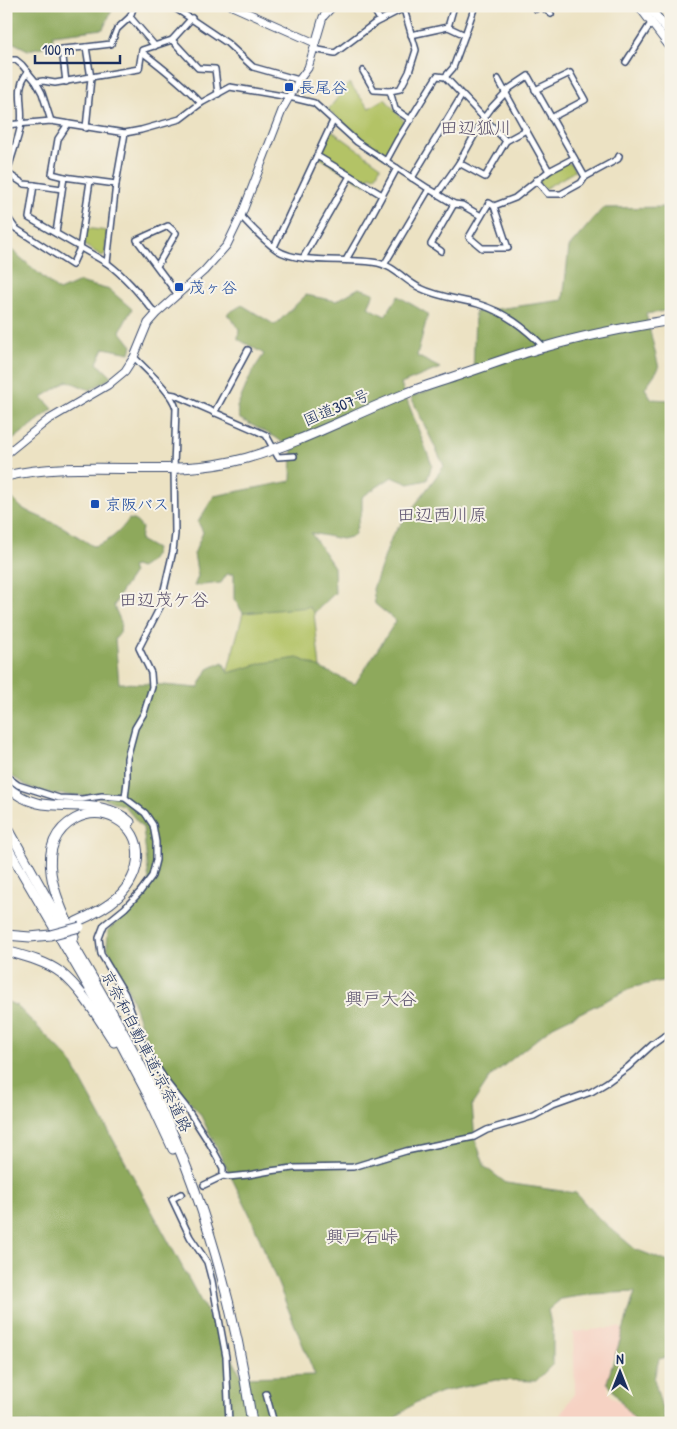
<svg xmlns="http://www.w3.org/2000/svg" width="677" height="1429" font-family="'Patrick Hand','Klee One',sans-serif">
<rect width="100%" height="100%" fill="#f7f3e8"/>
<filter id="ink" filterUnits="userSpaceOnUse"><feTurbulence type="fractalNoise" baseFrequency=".02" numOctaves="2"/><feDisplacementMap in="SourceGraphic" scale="10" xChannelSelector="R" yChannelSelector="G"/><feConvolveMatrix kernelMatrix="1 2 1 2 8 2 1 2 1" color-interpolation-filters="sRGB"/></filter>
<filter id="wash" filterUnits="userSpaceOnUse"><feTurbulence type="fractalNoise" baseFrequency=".0096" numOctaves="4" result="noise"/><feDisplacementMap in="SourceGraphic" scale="20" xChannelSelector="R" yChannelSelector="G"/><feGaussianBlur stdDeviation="1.12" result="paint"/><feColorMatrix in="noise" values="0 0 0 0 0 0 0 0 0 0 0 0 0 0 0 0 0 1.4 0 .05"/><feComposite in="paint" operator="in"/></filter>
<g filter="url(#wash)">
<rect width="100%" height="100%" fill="#ece2c3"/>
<path fill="#f6d2c3" d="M 618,1327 L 624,1330 L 623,1350 L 611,1360 L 608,1390 L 611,1396 L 638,1415 L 659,1423 L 558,1423 L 558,1419 L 575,1392 L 573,1332 Z"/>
<g fill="#b3c366" stroke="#677962">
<path d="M 349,83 L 369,108 L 385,99 L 404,121 L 384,158 L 328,110 Z"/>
<path d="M 331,130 L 381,166 L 375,177 L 370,175 L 365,185 L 317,156 Z"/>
<path d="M 565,162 L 571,164 L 575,171 L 544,189 L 536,180 Z"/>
<path d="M 85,228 L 107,231 L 105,254 L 102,256 L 84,245 Z"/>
<path d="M 309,606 L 314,613 L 320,668 L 298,658 L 227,673 L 243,613 Z"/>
</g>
<g fill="#8ea95b" stroke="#546c5c">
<path d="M 6,6 L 114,6 L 103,29 L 53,35 L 52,45 L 28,50 L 6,39 Z"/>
<path d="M 671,207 L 671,310 L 646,314 L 659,368 L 645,388 L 651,399 L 671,400 L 671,979 L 634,987 L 553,1026 L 491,1076 L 472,1105 L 475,1139 L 485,1167 L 506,1183 L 576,1193 L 595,1215 L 635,1249 L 671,1263 L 671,1356 L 659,1359 L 654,1379 L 666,1423 L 638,1423 L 626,1409 L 607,1382 L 635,1292 L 593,1294 L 561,1299 L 548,1310 L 553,1333 L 553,1364 L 536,1381 L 496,1380 L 441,1392 L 415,1403 L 396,1417 L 398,1423 L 6,1423 L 6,1001 L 17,1006 L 70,1060 L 242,1377 L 315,1375 L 250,1215 L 200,1114 L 176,1087 L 148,1044 L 130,994 L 107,947 L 108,930 L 134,906 L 149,881 L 143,828 L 124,806 L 100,797 L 50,794 L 29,787 L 8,774 L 6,772 L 6,500 L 12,498 L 22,508 L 31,513 L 63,527 L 93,546 C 107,544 120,532 129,519 C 136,520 138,523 142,528 L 140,540 L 156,549 C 155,557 147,565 140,568 L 135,566 L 131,567 L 133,574 L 119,595 L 114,606 L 121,622 L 120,633 L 115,639 L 119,683 L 152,684 L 198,688 L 208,669 L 223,662 L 228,673 L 263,663 L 298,658 L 355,684 L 396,621 L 375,604 L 373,589 L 392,536 L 444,466 L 411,397 L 473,376 L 475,312 L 563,300 L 569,247 L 603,208 Z"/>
<path d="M 6,245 L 59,291 L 79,282 L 110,290 L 132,309 L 120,331 L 132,346 L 130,353 L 104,348 L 97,363 L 112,377 L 90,390 L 68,381 L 42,397 L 53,409 L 6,445 Z"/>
<path d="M 359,288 L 374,293 L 368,307 L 385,316 L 398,296 L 428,314 L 417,356 L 440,368 L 401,384 L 432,465 L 427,480 L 409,484 L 392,477 L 362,497 L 362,510 L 354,536 L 342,539 L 311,533 L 334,567 L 335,593 L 314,613 L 309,607 L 243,613 L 234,599 L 234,574 L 227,574 L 221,583 L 194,586 L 198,576 L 194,554 L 203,532 L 198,522 L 214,496 L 291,481 L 292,449 L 275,437 L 240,419 L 237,407 L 252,372 L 264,354 L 238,339 L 239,329 L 227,314 L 242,305 L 275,325 L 306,295 L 336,301 Z"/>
</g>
</g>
<g filter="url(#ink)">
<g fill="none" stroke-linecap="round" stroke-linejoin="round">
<path stroke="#c2beaf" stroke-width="5" stroke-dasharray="5 2.5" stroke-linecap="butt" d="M 181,1194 L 204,1185"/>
<defs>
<g id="street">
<path d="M 172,6 L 227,43 L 253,67 L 299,80"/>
<path d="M 372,6 L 380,20"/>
<path d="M 403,6 L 416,50 L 409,72 L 400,89 L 390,91 L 395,109 L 411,120"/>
<path d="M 533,6 L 536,9 L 539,6"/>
<path d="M 541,6 L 551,14"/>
<path d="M 130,17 L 155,46"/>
<path d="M 448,27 L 454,6"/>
<path d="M 411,35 L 448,27 L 465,35 L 475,6"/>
<path d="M 172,40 L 198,68 L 215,69 L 218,94"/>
<path d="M 313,49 L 335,53 L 375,23 L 408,6"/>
<path d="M 142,52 C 163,68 183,84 201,103"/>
<path d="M 6,60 L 16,60 L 22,65 L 36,82 L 42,93 L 51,121"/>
<path d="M 626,62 L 651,23"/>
<path d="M 363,71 L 374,90 L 390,91"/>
<path d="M 28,72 C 14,88 24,105 21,124 C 18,141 11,157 7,173 L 24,184 L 34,185 L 29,218 L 107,263 C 126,277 141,296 156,314"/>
<path d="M 445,77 L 453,68 L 465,35"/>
<path d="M 498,79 L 526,130"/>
<path d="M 36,82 L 43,81 L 55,83 L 139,69 L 142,50 L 172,40 L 192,18"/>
<path d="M 66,82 L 62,49 L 86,47"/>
<path d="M 535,90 L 570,73 L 585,100 L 551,118"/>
<path d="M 6,125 L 51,121 L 125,133 L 141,130 L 180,119 L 201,103 L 230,87 L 289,97 L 314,103 L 357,142 L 429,189"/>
<path d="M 86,128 L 91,78 L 86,47 L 111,44 L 117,29 L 130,17 L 134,6"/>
<path d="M 317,156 L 382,195"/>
<path d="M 386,161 L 398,139 L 437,76 L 445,77 L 506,141"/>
<path d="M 459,163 L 485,177 L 506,141 L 526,130 L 549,171 L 574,158"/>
<path d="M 64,177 L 52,174 L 58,139 L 68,124"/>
<path d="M 412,178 L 462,95"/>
<path d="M 536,180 L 548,194 L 561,194 L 581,183 L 585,177 L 618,159 L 619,156"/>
<path d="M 6,183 L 11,176"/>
<path d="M 34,185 L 62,189"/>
<path d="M 437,194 L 459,163 L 484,118 L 492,107 L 510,88 L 528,76 L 585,177"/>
<path d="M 454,204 L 462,205 L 481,216"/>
<path d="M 494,206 L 508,248 L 482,248 L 469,237 L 489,203 L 494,206 L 515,198 L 549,171"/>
<path d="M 6,215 L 15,228 L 72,265 L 80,248 L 90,181"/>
<path d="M 241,216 C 252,228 263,240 277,250 C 300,265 349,257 378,263 C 394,266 405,281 420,288 C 438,297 459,299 478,304 C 505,312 525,328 544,347"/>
<path d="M 56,233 L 64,177 L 116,184"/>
<path d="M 274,247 L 333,121"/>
<path d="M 303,258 L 350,176"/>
<path d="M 346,260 L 370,218 L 397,168"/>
<path d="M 107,263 L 116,184 L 125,133"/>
<path d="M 384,265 L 429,189 L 454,204 L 431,244 L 441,251"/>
<path d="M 157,266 L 176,233 L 168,226 L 137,240 L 178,295"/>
<path d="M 169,394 L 175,395 L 266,435 L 278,457 L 294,456"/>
<path d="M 214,413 L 248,350"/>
<path d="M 6,776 L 18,785 L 59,798 L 82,799 L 102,796 L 125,798 L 145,813 L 153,825 L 156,842 L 156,860 L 152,876 L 140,892 L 125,908 L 104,925 L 99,938 L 101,954 L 125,994 L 143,1045 L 167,1083 L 186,1107 L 211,1146 L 223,1168 L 223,1176"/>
<path d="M 125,798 L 127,781 L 127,758 L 135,728 L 144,713 L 152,687 L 151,673 L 139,648 L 160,607 L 173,551 L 175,534 L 174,468 L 176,408 C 171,391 146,370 134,357"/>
<path d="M 204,1185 L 223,1176 L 228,1177 L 248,1175 L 270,1171 L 293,1168 L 353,1167 L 406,1151 L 474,1137 L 487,1130 L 534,1116 L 552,1106 L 591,1092 L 606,1083 L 628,1067 L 652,1045 L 663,1037 L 671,1033"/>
<path d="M 181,1194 L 172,1199 L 190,1237 L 207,1262 L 212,1281 L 226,1357 L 229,1423"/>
<path d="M 266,1394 L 274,1423"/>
</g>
<g id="secondary">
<path d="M 232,6 L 315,43"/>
<path d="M 6,454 L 48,420 L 108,385 L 125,371 L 134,357 L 148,323 L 156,314 L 204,271 L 227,245 L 241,216 L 283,108 L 299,80 L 308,68 L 323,17 L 333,6"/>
</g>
<g id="primary">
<path d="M 639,6 L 671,48"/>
<path d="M 648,6 L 671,34"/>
</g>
<g id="highway">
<path d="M 6,476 C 86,458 169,480 247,458 C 302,442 352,415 405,394 C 424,386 443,381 462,374 C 490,365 517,354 545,347 C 586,335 629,327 671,320"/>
<path d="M 6,786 C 15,794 25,800 37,803 C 67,810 105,798 130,822"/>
<path d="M 6,825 C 28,864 49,903 71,941 C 102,995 135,1050 161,1107 C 207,1207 236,1314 252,1423"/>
<path d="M 6,845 L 110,1023 L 147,1093 L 173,1149"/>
<path d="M 6,935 L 30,937 L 50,935"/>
<path d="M 74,936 C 57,902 30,844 75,819 C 88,812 103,812 116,819 C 147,836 142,875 118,897 C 106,908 92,915 76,922"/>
<path d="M 6,951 C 24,956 45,961 60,972 C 83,990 98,1018 114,1042"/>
</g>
</defs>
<use href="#street" stroke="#3a4a6d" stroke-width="8"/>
<use href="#secondary" stroke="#3a4a6d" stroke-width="9"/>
<use href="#primary" stroke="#3a4a6d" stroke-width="10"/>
<use href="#highway" stroke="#3a4a6d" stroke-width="11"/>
<use href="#street" stroke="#fff" stroke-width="5"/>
<use href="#secondary" stroke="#fff" stroke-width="7"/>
<use href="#primary" stroke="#fff" stroke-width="8"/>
<use href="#highway" stroke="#fff" stroke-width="9"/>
<defs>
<path id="highway-bridge" d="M 50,935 L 80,927"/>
</defs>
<use href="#highway-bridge" stroke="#3a4a6d" stroke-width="11" stroke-linecap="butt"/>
<use href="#highway-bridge" stroke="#fff" stroke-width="9"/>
</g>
</g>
<g fill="#1a4fb4" stroke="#f7f3e8" stroke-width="2">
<rect x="284" y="82" width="10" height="10" rx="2.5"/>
<rect x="174" y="282" width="10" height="10" rx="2.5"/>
<rect x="90" y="499" width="10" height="10" rx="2.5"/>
</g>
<g text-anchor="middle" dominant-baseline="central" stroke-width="4" stroke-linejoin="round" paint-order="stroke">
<g font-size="16" fill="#164399" stroke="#f7f3e8" text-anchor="start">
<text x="299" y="87">長尾谷</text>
<text x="189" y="287">茂ヶ谷</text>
<text x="105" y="504">京阪バス</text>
</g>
<g font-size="16" fill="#1b2f5e" stroke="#f7f3e8">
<text transform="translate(336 407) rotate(-23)">国道307号</text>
<text transform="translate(147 1051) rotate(63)">京奈和自動車道;京奈道路</text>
</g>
<g font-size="18" fill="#5b526d" stroke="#f7f3e8">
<text x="476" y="127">田辺狐川</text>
<text x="442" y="514">田辺西川原</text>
<text x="164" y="599">田辺茂ケ谷</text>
<text x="381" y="998">興戸大谷</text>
<text x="362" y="1236">興戸石峠</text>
</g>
</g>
<rect width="677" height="1429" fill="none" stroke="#f7f3e8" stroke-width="25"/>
<g transform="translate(620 1372)" stroke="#f7f3e8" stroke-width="4" paint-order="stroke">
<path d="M0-4L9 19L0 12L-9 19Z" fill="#1b2f5e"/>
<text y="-8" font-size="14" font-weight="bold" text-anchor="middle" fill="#1b2f5e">N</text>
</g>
<path d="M35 55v8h85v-8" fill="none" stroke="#1b2f5e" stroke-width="2.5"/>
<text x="42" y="55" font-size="15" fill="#1b2f5e" stroke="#f7f3e8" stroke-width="4" paint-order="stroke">100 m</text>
</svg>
